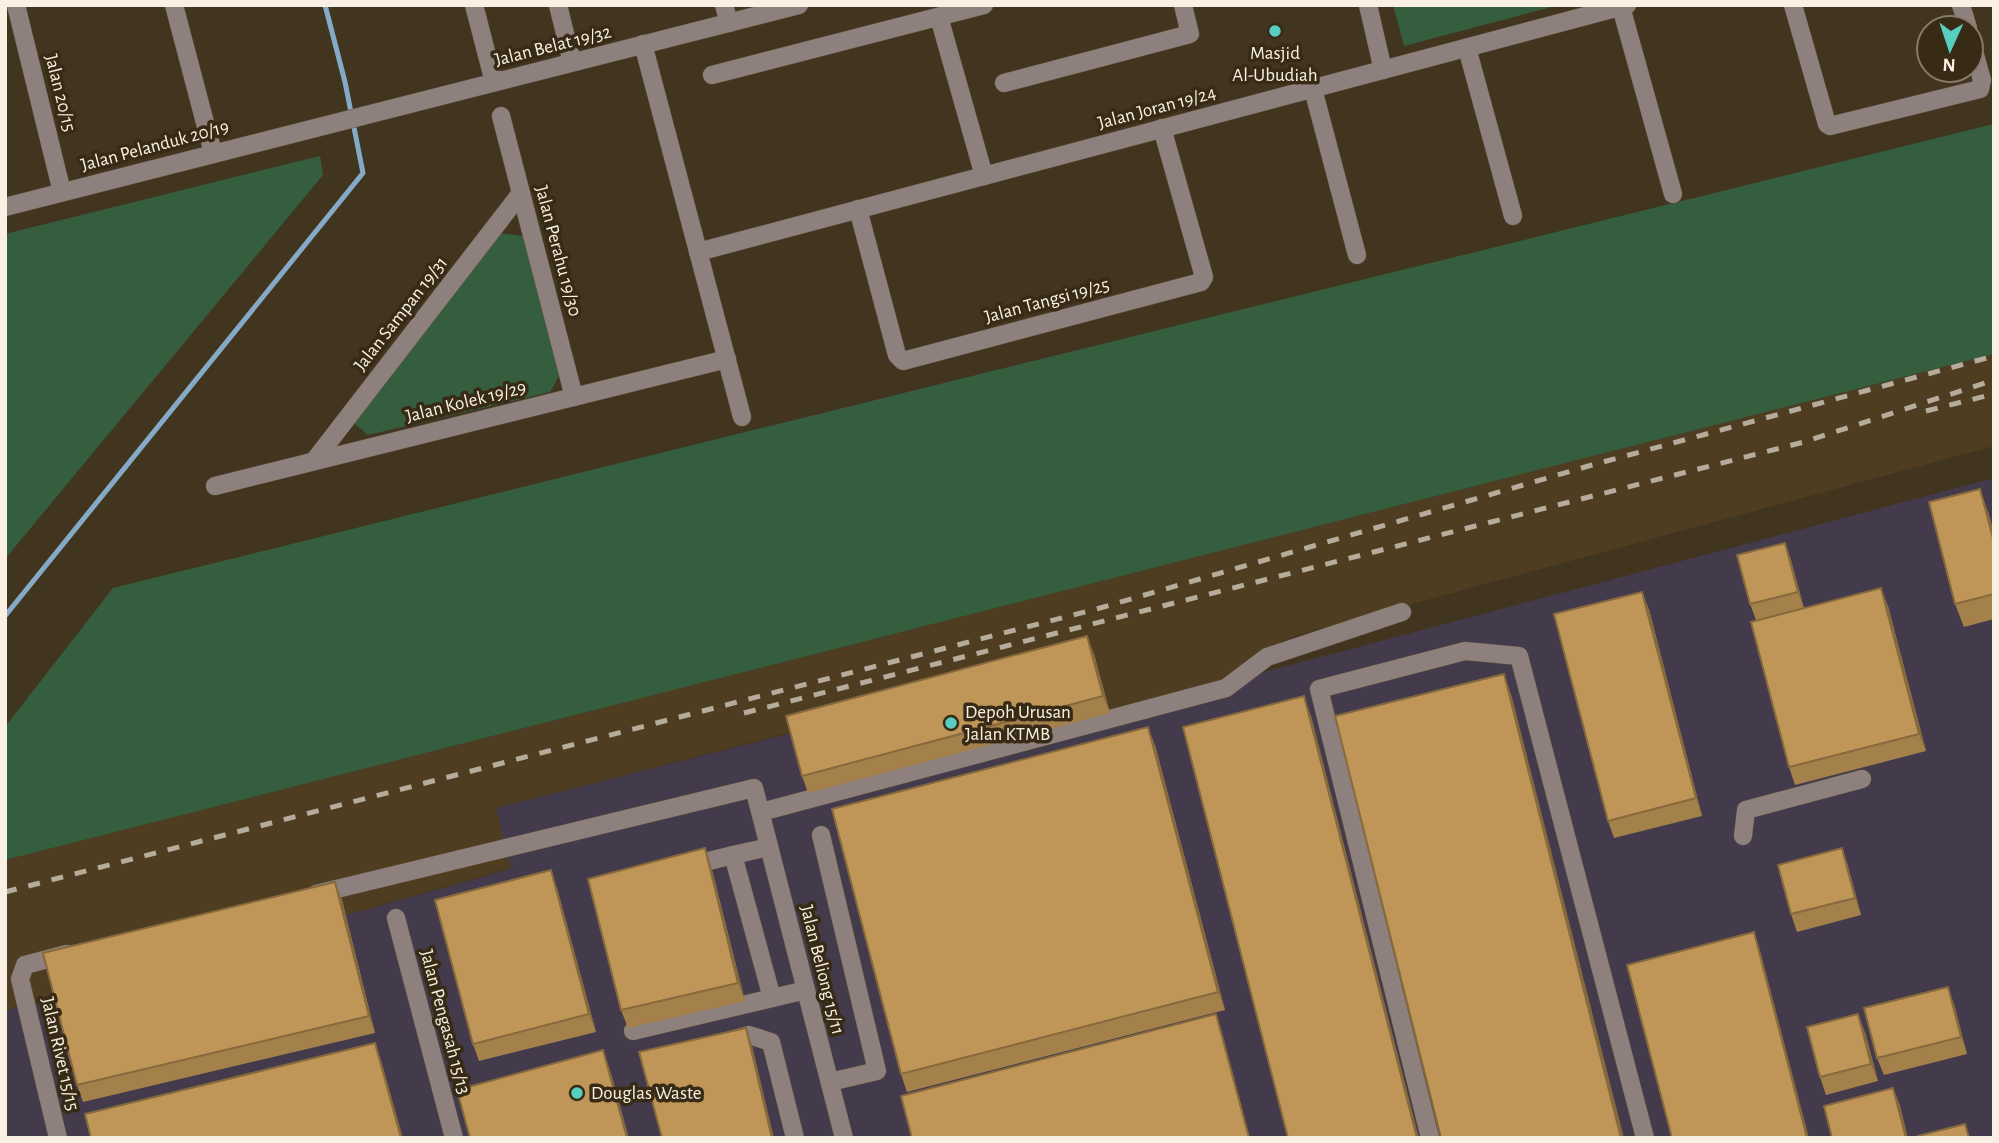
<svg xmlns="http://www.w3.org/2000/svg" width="1999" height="1143" font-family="'Alegreya Sans',sans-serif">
<rect width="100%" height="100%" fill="#423520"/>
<path fill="#4f3d21" d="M 1994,354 L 1994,446 L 1297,635 L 1259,651 L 1244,677 L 1110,713 L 1094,654 L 497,808 L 512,868 L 5,1011 L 5,860 Z"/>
<path fill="#433b4c" d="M 1994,478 L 1994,1138 L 5,1138 L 5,1011 L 511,869 L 496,808 L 792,733 L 1110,713 Z"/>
<g fill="#355e3f">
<path d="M 1393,5 L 1559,5 L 1404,46 Z"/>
<path d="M 1994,124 L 1994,354 L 5,860 L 5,727 L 113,588 Z"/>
<path d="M 320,156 L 323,175 L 5,559 L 5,234 Z"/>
<path d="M 498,233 L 523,236 L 559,376 L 550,392 L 368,435 L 354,423 Z"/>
</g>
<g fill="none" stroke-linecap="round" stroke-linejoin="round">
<path stroke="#85aac8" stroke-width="5" d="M 5,616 L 363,173 L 345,82 L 325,5"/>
<defs>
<g id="minor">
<path d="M 16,5 L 62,192"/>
<path d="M 174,5 L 213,153"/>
<path d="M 474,5 L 494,82"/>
<path d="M 558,5 L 572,62"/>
<path d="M 724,5 L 729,23"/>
<path d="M 1368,5 L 1383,70"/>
<path d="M 1793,5 L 1827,124 L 1830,126 L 1980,89 L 1982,80 L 1971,41"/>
<path d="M 1961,5 L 1968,28"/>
<path d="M 1621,7 L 1673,194"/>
<path d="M 939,17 L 984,176"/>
<path d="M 643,44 L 742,417"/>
<path d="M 1467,48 L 1513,216"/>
<path d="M 712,75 L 984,5"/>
<path d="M 1004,83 L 1190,34 L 1183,5"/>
<path d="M 1313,89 L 1357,255"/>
<path d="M 501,116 L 574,397"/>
<path d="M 5,207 L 799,5"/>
<path d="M 858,209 L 897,355 L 903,361 L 1201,282 L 1204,277 L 1162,128"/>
<path d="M 698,252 L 1627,5"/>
<path d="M 314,461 L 521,193"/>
<path d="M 215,486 L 727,359"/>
<path d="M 761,812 L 1226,688 L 1267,657 L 1402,612"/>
<path d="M 821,835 L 877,1071 L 830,1082"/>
<path d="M 1743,836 L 1746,810 L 1862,779"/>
<path d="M 769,847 L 733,855 L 772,998"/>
<path d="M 689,866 L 733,855"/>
<path d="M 316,894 L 754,788 L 844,1138"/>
<path d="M 396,918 L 454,1138"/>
<path d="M 633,1031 L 806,990"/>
<path d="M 725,1042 L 749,1035 L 771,1042 L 795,1138"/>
<path d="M 58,1138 L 20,979 L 25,965 L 67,954"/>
<path d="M 1430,1138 L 1319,689 L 1465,651 L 1519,656 L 1645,1138"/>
</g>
</defs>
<use href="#minor" stroke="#5f533f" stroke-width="19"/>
<use href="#minor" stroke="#8e807c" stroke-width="18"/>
<g stroke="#b6ac9c" stroke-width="5" stroke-dasharray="12 12" stroke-linecap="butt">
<path d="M 1926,411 L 1994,394"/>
<path d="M 744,713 L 1804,442 L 1994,380"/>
<path d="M 5,892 L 1100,608 L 1592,465 L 1994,356"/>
</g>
</g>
<g fill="#a4814b">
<path d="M 1988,512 L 1994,533 L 1994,619 L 1964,627 L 1955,604 Z"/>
<path d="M 1785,543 L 1791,560 L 1804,608 L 1888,606 L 1926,751 L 1795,785 L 1789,767 L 1756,620 L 1750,604 Z"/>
<path d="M 1649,609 L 1702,816 L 1614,838 L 1608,821 Z"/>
<path d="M 1094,654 L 1110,713 L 808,793 L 802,776 Z"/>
<path d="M 1155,745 L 1225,1010 L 907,1092 L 901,1074 Z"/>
<path d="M 705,848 L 711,866 L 745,1001 L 628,1028 L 621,1010 Z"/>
<path d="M 1842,848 L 1848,866 L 1861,915 L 1797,932 L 1791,914 Z"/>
<path d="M 335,882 L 342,900 L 375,1033 L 83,1102 L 77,1085 Z"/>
<path d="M 557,888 L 596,1032 L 479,1061 L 473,1044 Z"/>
<path d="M 1954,1004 L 1967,1054 L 1884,1075 L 1877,1058 Z"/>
<path d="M 1865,1032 L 1878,1081 L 1826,1095 L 1820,1077 Z"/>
</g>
<g fill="#86693d">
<path d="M 1980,489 L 1988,512 L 1994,533 L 1994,542 Z"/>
<path d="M 1785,543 L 1791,560 L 1804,609 L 1798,592 Z"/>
<path d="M 1881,588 L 1888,606 L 1926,751 L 1919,734 Z"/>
<path d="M 1642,592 L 1649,609 L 1702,816 L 1696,798 Z"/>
<path d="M 1087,636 L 1094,654 L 1110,713 L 1103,696 Z"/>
<path d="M 1504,674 L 1512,697 L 1624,1138 L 1621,1138 Z"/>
<path d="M 1304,696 L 1312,719 L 1419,1138 L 1417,1138 Z"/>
<path d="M 1148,727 L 1155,745 L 1225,1010 L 1218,992 Z"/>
<path d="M 705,848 L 711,866 L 745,1001 L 738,983 Z"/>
<path d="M 1842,848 L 1848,866 L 1861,915 L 1855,898 Z"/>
<path d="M 551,870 L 557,888 L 596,1032 L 589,1014 Z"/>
<path d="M 335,882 L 342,900 L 375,1033 L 369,1016 Z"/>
<path d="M 1754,932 L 1760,950 L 1809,1138 L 1807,1138 Z"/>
<path d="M 1948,987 L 1954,1004 L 1967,1054 L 1961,1037 Z"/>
<path d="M 1216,1014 L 1222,1032 L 1250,1138 L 1249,1138 Z"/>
<path d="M 1858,1014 L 1865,1032 L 1878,1081 L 1871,1064 Z"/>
<path d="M 746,1028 L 752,1045 L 774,1138 L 772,1138 Z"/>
<path d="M 375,1043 L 381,1060 L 403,1138 L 401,1138 Z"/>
<path d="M 603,1050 L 611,1073 L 629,1138 L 627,1138 Z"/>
<path d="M 1893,1088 L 1900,1105 L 1908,1138 L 1906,1138 Z"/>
</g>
<g fill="#bf9657" stroke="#86693d" stroke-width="2">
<path d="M 1980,489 L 1994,542 L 1994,594 L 1955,604 L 1929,502 Z"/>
<path d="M 1785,543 L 1798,592 L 1750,604 L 1737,555 Z"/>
<path d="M 1881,588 L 1919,734 L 1789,767 L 1751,622 Z"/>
<path d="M 1642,592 L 1696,798 L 1608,821 L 1554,614 Z"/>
<path d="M 1087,636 L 1103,696 L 802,776 L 786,716 Z"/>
<path d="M 1504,674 L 1621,1138 L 1441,1138 L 1335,716 Z"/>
<path d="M 1304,696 L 1417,1138 L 1288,1138 L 1183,727 Z"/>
<path d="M 1148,727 L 1218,992 L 901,1074 L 832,809 Z"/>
<path d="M 705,848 L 738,983 L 621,1010 L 588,879 Z"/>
<path d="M 1842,848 L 1855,898 L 1791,914 L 1778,865 Z"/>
<path d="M 551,870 L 589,1014 L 473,1044 L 435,900 Z"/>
<path d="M 335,882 L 369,1016 L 77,1085 L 43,953 Z"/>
<path d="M 1754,932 L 1807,1138 L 1672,1138 L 1627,965 Z"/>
<path d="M 1948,987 L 1961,1037 L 1877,1058 L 1864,1008 Z"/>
<path d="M 1216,1014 L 1249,1138 L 912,1138 L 901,1096 Z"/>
<path d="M 1858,1014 L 1871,1064 L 1820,1077 L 1807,1027 Z"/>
<path d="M 746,1028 L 772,1138 L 662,1138 L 639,1052 Z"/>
<path d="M 375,1043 L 401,1138 L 91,1138 L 85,1114 Z"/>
<path d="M 603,1050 L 627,1138 L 470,1138 L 457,1090 Z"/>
<path d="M 1893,1088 L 1906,1138 L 1832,1138 L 1824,1106 Z"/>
<path d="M 1965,1124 L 1969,1138 L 1919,1138 L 1918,1136 Z"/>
</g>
<g fill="#58cec1" stroke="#382b16" stroke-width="2.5">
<circle cx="1275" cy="31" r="7"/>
<circle cx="951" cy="723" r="7"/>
<circle cx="577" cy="1093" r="7"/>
</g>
<g text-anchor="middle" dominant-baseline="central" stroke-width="7" stroke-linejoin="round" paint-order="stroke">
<g font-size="19" fill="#faf1e4" stroke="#382b16">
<text transform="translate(553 46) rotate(-14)">Jalan Belat 19/32</text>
<text transform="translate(60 93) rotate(76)">Jalan 20/15</text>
<text transform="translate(1157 108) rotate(-15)">Jalan Joran 19/24</text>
<text transform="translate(155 146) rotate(-15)">Jalan Pelanduk 20/19</text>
<text transform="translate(558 251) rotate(75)">Jalan Perahu 19/30</text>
<text transform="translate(1047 301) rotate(-15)">Jalan Tangsi 19/25</text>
<text transform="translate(401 314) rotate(-52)">Jalan Sampan 19/31</text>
<text transform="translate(466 402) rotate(-14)">Jalan Kolek 19/29</text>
<text transform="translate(822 970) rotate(76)">Jalan Beliong 15/11</text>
<text transform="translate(445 1022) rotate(75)">Jalan Pengasah 15/13</text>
<text transform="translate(60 1054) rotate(77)">Jalan Rivet 15/15</text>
</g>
<g font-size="19" fill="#faf1e4" stroke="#382b16" text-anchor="start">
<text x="1275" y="53" text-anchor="middle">Masjid<tspan x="1275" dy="22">Al-Ubudiah</tspan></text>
<text x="965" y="712">Depoh Urusan<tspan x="965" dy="22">Jalan KTMB</tspan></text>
<text x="591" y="1093">Douglas Waste</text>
</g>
</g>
<rect width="1999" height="1143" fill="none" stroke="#faf1e4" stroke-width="14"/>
<g transform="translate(1950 49) rotate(183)"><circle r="33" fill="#382b16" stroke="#867a68" stroke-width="2"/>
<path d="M0-5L12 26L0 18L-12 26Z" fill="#58cec1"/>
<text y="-10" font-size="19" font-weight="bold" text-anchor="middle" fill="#faf1e4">N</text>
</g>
</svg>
